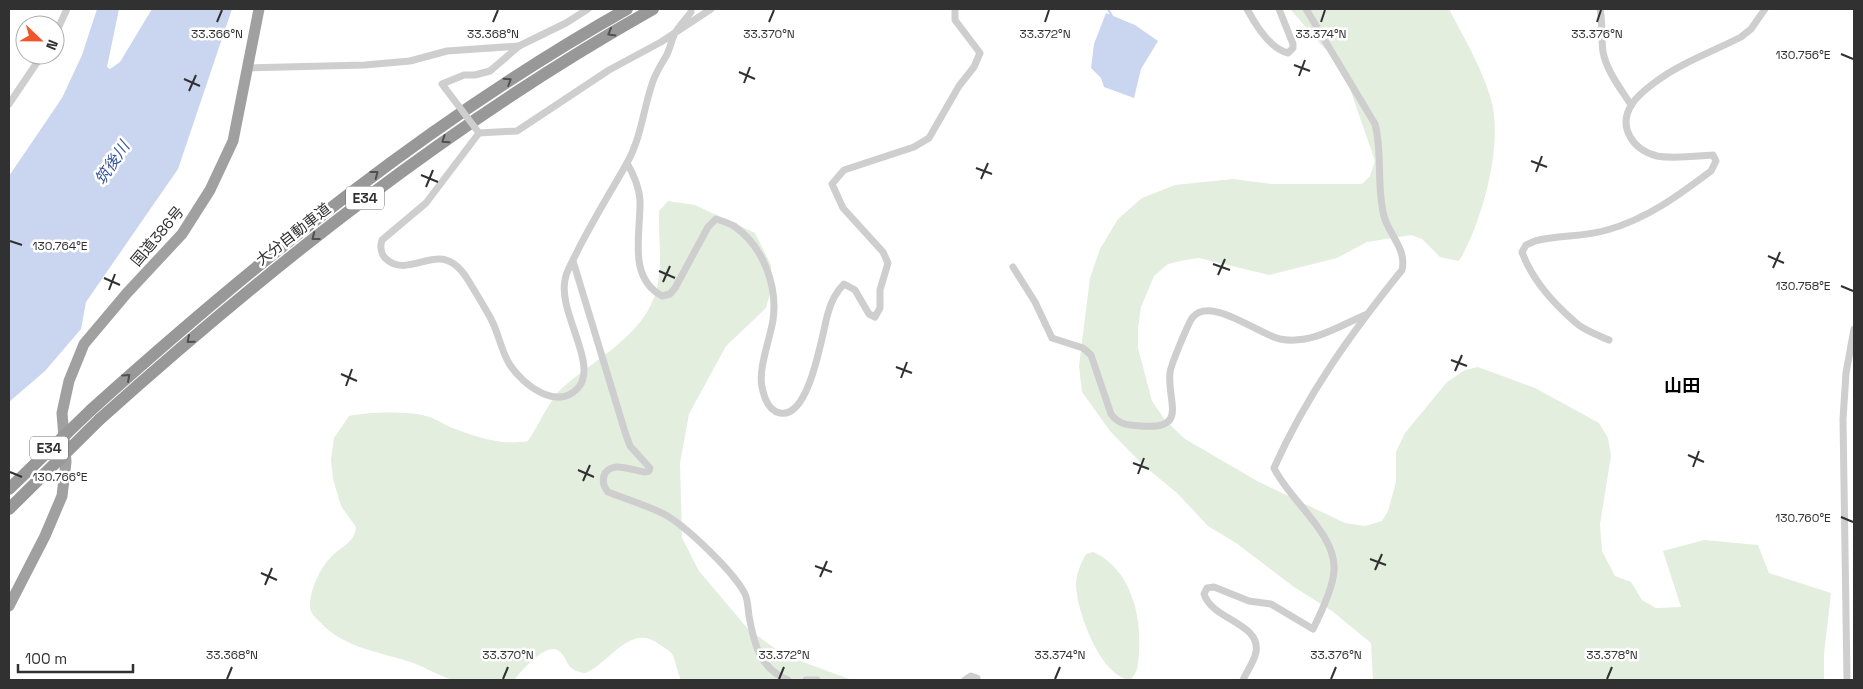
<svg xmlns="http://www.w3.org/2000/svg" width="1863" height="689" font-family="'Space Grotesk','Noto Sans JP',sans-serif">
<rect width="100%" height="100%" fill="#fff"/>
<g fill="#e3eedf">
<path d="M 1290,9 L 1449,9 C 1464,38 1482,68 1491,99 C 1504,143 1482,223 1459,261 L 1440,257 L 1422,239 L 1411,235 L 1367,242 L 1337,258 L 1269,275 L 1199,258 L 1185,260 L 1168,264 L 1154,276 L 1141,307 L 1138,328 L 1138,348 L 1152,401 L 1165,420 L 1185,439 L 1259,482 L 1345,523 L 1365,526 L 1382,521 L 1388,511 L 1396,482 L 1396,452 L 1405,433 L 1447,382 L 1465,370 L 1478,367 L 1535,388 L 1599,423 L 1608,438 L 1611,456 L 1600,524 L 1602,551 L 1615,576 L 1631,582 L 1642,600 L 1656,608 L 1681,607 L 1663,551 L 1704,540 L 1758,545 L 1769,573 L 1831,593 L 1824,654 L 1824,680 L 1373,680 L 1371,643 L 1332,611 L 1294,587 L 1236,543 L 1208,526 L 1177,493 L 1143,465 L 1110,431 L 1082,392 L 1079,366 L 1090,278 L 1100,249 L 1118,219 L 1142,198 L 1175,185 L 1233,179 L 1272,184 L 1362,184 L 1370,176 L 1375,161 L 1341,63 L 1334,53 L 1324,48 Z"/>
<path d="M 668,201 L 695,205 L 755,233 L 771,265 L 772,287 L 766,308 L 726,346 L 689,414 L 680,463 L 682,538 L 699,571 L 748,629 L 784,655 L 852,680 L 681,680 C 677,672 676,661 672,654 C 669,650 663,647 659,644 C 630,622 609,664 585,673 C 565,671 569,659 559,651 C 546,641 521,672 514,680 C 495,680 473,683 454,680 C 449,680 423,667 416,664 C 383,652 344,649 320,622 C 315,617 310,613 310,606 C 310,589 321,566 333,555 C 343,546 355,541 356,527 L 341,506 L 333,479 L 331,460 L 334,438 L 349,416 C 368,412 406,411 426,416 C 434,418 442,423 450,427 C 475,437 502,446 528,441 C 537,428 551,398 561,389 C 594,359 646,335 657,288 C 663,263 658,235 659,211 Z"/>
<path d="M 1093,552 C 1130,568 1142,615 1139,652 C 1138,663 1139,672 1130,680 C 1100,676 1076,610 1076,583 C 1077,572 1081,563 1086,554 Z"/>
</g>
<g fill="#cad6ef">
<path d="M 97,9 L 119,9 L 107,67 L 110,69 L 120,62 L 152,9 L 232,9 L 178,169 L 86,302 L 81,329 L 45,371 L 9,402 L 9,176 L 62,98 L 82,55 Z"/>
<path d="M 1106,13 L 1135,25 L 1158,41 L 1141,69 L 1134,98 L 1104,87 L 1101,78 L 1091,68 L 1094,44 Z"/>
</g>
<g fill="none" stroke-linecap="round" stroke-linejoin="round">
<path stroke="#cad6ef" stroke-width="2.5" d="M 1108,9 L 1113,18"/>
<g stroke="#cecece" stroke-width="7">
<path d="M 1247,9 C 1255,24 1270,49 1288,53 L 1293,48 L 1293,44 L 1279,9"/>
<path d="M 1600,9 C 1603,23 1601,38 1603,52 C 1607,72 1621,89 1631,105"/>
<path d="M 691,12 C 686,19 679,26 675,33 C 671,41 670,50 665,58 C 660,66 655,74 652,84 C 643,111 641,138 627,163 C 610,193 592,222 577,252 C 573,261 566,271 565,280 C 558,313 599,365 578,388 C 557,411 523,385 510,365 C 501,351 499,334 491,319 C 484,306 476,293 468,280 C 462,270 452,259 439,259 C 421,259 401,274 385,258 C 381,253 380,246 382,240 L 426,203 L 479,133 L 517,131 L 609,70 L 661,42 L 711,9"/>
<path d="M 55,35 L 67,9"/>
<path d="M 249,68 L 365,65 L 410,61 L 447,51 L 519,46 L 566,23 L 588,9"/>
<path d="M 445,88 L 442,84 L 464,75 L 475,75 L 490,71 L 519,46"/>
<path d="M 9,104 L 42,55"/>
<path d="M 627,163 C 634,175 639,187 640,200 C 641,233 627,277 662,296 L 670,294 L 675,288 L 708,227 L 716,219 C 722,221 729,223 734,226 C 763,246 778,286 773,320 C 770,339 758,369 762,387 C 764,397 769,411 780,413 C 810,419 822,333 828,313 C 831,302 836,292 844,284 L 855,290 L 869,314 L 875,317 L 880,308 L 880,290 L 888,263 L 883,252 L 843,208 L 832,184 L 844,170 L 914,147 L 929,138 L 959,86 L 974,67 L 980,53 L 955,20 L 955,9"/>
<path d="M 573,261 L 625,432 L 630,446 L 650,468 L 649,471 L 645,472 C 637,471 624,466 616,467 C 602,469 600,482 608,492 C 626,499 646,505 664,514 C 686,526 734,572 745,594 C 748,600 748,609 749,616 C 754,644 760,669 788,680"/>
<path d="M 1013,267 L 1035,302 L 1052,338 L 1083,348 L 1091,355 L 1111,414 C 1119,425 1128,425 1141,426 C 1189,430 1167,402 1170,373 C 1170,367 1189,321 1193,317 C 1211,296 1258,334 1280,339 C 1311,345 1337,327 1365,315"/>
<path d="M 1609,340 C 1598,335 1583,330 1575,322 C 1553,303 1532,280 1522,252 L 1526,245 L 1535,241 C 1559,235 1584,237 1607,230 C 1647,219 1679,195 1711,171 L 1716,161 L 1713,155 C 1697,156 1673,159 1657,156 C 1633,150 1617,127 1632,104 C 1637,96 1646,89 1654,83 C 1680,63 1712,52 1741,37 L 1751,29 L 1765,9"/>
<path d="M 806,680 L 817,680"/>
<path d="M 965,680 L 971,676 L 977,678 L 976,680"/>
<path d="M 1243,680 C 1247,671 1254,662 1256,652 C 1261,623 1212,620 1204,594 L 1207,588 L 1214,587 L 1249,601 L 1271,604 L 1313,629 C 1320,615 1333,587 1334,571 C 1337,534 1289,500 1274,468 C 1307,394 1352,332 1402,270 C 1407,249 1389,235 1384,216 C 1376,186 1383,154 1375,124 L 1306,9"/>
<path d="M 1847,680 L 1843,419 L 1846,373 L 1854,329"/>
</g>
<path stroke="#a0a0a0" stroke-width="11" d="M 9,606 L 45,536 L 62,496 L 66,462 L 62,413 L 69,381 L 84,344 L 127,293 L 182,234 L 210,190 L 233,141 L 259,9"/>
<g stroke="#989898" stroke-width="12">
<path d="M 91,410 C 258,260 432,119 627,9"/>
<path d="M 100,419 C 272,265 452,122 653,9"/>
</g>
<path stroke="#cecece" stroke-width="7" d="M 445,88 L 479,133"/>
<g stroke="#989898" stroke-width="12">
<path d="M 9,489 L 91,410"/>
<path d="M 9,509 L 100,419"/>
</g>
</g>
<defs><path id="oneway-chevron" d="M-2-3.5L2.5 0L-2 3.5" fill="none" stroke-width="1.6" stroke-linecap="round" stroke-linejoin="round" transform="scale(1.25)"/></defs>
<g stroke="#505050">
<use href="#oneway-chevron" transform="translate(611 33) rotate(150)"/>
<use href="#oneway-chevron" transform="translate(508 81) rotate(-33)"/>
<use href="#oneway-chevron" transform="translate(445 140) rotate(146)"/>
<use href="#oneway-chevron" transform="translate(375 174) rotate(-37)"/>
<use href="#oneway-chevron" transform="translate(315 237) rotate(142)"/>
<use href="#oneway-chevron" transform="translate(190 340) rotate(139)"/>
<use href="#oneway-chevron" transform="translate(127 377) rotate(-42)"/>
</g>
<path fill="none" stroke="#313131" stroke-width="2" d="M 217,22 L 222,10M 493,22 L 498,10M 769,22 L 774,10M 1045,22 L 1049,10M 1321,22 L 1325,10M 1597,22 L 1601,10M 1841,54 L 1853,59M 1294,65 L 1310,71M 739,72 L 755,79M 1299,76 L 1305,60M 184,79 L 200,86M 744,83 L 750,67M 189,91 L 196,75M 1531,161 L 1547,167M 976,168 L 992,174M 1536,172 L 1542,156M 421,175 L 438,182M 981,179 L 988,163M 426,187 L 433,170M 10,241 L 22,245M 1768,256 L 1784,263M 1213,264 L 1230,270M 1773,268 L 1780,252M 659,271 L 675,278M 1218,275 L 1225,259M 104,278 L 120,285M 663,282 L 670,266M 1841,286 L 1853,291M 109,290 L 115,274M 1451,360 L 1467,366M 896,367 L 912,373M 1455,371 L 1462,355M 341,374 L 357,381M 901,378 L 907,362M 346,386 L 352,369M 1688,455 L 1704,462M 1133,463 L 1149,469M 1693,467 L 1699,451M 578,470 L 594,477M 10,472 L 22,477M 1138,474 L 1144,458M 583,481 L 590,465M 1841,517 L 1853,522M 1370,559 L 1386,565M 815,566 L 832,572M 1375,570 L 1382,554M 261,573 L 277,580M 820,577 L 827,561M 265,585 L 272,568M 227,679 L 232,667M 503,679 L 508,667M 779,679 L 784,667M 1055,679 L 1060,667M 1331,679 L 1336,667M 1607,679 L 1612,667"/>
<g text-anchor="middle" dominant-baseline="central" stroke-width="5" stroke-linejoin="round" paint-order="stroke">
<g fill="#fff" stroke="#6f6f6f" stroke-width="1">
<rect x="346" y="186.5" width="38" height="23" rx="4"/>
<rect x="30" y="436.5" width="38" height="23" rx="4"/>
</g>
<g font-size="14" font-weight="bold" fill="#313131">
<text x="365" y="198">E34</text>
<text x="49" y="448">E34</text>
</g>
<g font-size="15" fill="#313131" stroke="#fff">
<text transform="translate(293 234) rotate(-38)">大分自動車道</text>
<text transform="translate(157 236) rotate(-50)">国道386号</text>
</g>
<g font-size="16" font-style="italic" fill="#395899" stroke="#fff">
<text transform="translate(112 163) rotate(-56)">筑後川</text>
</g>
<g font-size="18" font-weight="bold" fill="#000" stroke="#fff">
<text x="1682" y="385">山田</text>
</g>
</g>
<g font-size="12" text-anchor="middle" fill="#313131" stroke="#fff" stroke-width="5" stroke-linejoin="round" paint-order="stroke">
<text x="217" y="38">33.366°N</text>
<text x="1045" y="38">33.372°N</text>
<text x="493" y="38">33.368°N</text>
<text x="769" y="38">33.370°N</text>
<text x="1321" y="38">33.374°N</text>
<text x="1597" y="38">33.376°N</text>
<text x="1803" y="59">130.756°E</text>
<text x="60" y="250">130.764°E</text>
<text x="1803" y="290">130.758°E</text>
<text x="60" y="481">130.766°E</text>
<text x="1803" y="522">130.760°E</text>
<text x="232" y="659">33.368°N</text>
<text x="508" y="659">33.370°N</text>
<text x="784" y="659">33.372°N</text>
<text x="1060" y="659">33.374°N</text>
<text x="1336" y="659">33.376°N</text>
<text x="1612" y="659">33.378°N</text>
</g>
<rect width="1863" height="689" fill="none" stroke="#313131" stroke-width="20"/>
<g transform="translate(40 40) rotate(112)"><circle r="24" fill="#ffffff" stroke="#adadad"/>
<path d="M0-4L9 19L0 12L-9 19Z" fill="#ef562c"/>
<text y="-8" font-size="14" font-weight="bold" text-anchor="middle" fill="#313131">N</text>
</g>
<path d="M18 664v8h115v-8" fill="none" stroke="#313131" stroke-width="2.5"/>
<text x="25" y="664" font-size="15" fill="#313131" stroke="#ffffff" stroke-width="4" paint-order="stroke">100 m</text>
</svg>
